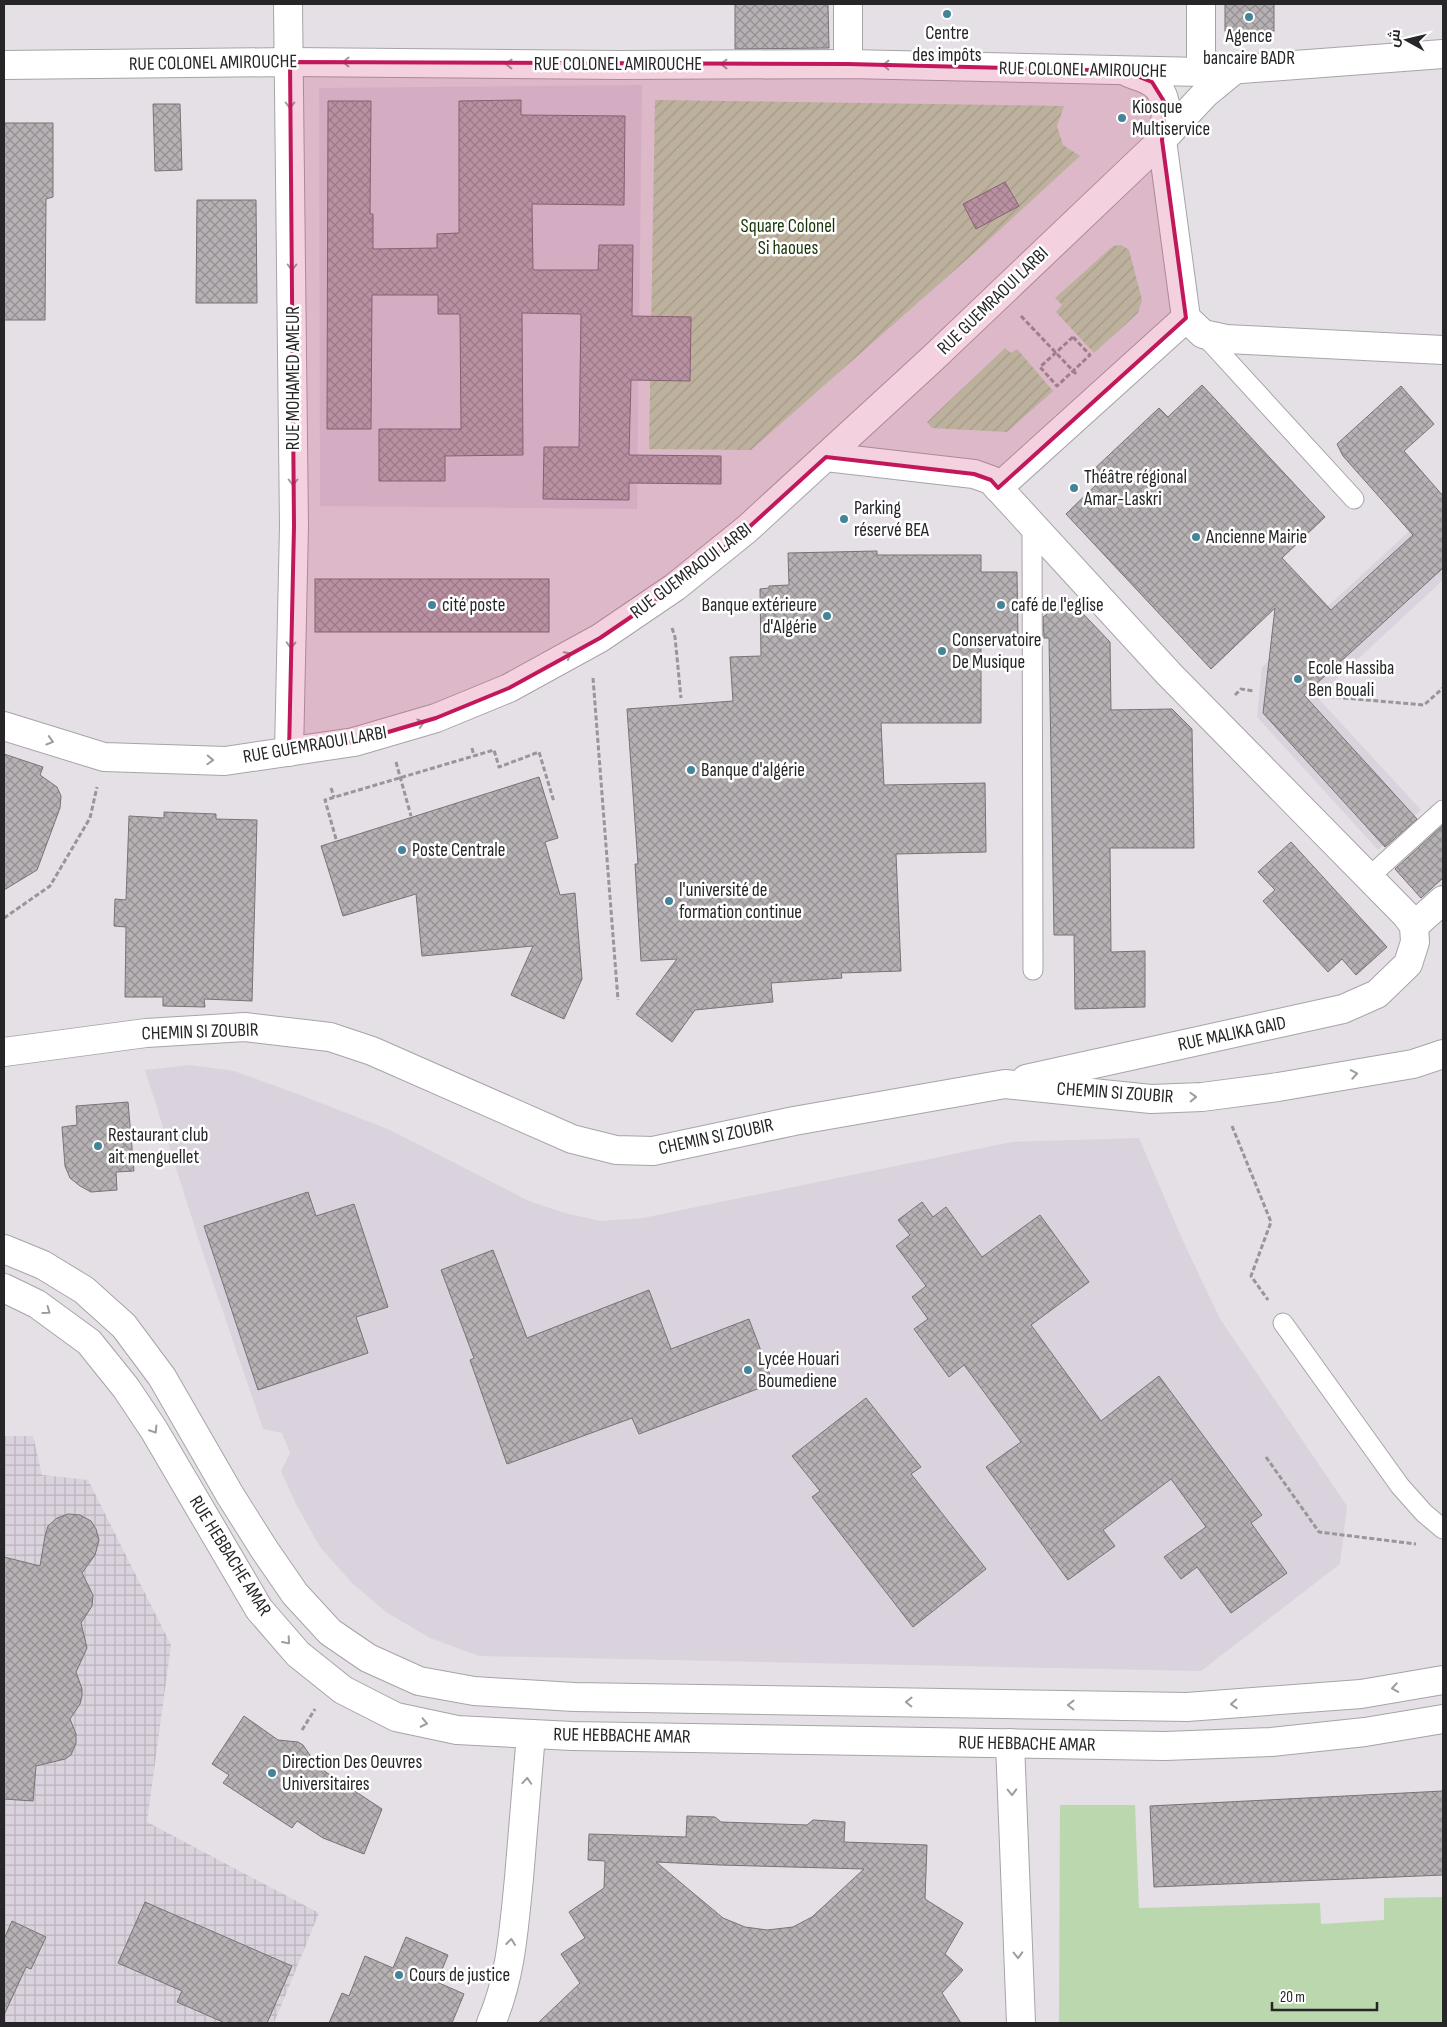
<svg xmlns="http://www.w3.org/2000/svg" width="1447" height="2027" font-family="'Sofia Sans Condensed',Cairo,sans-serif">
<defs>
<pattern id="industrial-grid" width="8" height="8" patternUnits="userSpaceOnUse" patternTransform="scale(1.25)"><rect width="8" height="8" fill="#dad2dd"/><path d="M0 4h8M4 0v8" fill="none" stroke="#bbb4be"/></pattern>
<pattern id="garden-furrows" width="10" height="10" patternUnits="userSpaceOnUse" patternTransform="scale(1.25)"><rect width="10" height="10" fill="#bbd7ae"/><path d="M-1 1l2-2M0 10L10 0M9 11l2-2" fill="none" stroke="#a1b896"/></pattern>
<pattern id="building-cross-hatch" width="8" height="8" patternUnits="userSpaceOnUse" patternTransform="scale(1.25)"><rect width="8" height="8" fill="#b6b1b4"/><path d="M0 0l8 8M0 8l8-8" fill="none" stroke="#949092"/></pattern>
</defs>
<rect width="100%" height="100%" fill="#e4e0e5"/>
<g fill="#dad2dd">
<path d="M 642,85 L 637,509 L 320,506 L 319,88 Z"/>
<path d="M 1443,500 L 1443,580 L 1317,697 L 1421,810 L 1378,850 L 1257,717 L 1262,667 Z"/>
<path d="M 190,1065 L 234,1071 L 295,1093 L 390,1130 L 529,1201 L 565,1213 L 600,1221 L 643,1218 L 1012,1142 L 1139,1138 L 1183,1241 L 1220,1319 L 1347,1506 L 1340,1564 L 1201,1671 L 479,1656 L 430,1638 L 386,1612 L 352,1583 L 320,1547 L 296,1504 L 281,1471 L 290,1453 L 282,1433 L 263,1429 L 203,1253 L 145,1070 Z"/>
</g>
<path fill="url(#industrial-grid)" d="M 4,1436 L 33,1436 L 42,1475 L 88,1480 L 171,1645 L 147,1822 L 319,1913 L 274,2023 L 4,2023 Z"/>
<path fill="#bbd7ae" d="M 1060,1805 L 1135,1805 L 1139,1908 L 1320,1903 L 1321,1924 L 1384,1920 L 1384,1898 L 1443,1897 L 1443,2023 L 1059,2023 Z"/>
<g fill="url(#garden-furrows)">
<path d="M 655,100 L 1064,106 L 1057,126 L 1063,145 L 1080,156 L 981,247 L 751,450 L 649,449 Z"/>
<path d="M 1121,245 L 1129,250 L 1142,300 L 1138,313 L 1094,353 L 1056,312 L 1062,305 L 1055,298 L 1113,246 Z"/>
<path d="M 1005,348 L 1011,353 L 1017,349 L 1053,391 L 1007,432 L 932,428 L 927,422 Z"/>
</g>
<g fill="url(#building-cross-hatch)" stroke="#787375" fill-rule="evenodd">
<path d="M 735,4 L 828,4 L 829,48 L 735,49 Z"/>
<rect x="1225" y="4" width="49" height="27"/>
<path d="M 521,100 L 521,115 L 625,116 L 624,205 L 532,204 L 533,270 L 598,270 L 599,245 L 633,245 L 632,316 L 691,317 L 690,381 L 631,380 L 629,455 L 721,456 L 721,484 L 629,483 L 629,500 L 543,499 L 544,447 L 579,447 L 581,314 L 522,313 L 523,455 L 445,456 L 445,481 L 379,481 L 379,429 L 461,429 L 460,314 L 438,314 L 438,295 L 372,295 L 371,429 L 327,429 L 328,101 L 371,101 L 370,214 L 373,214 L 373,249 L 437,248 L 437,234 L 459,233 L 459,101 Z"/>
<path d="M 153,104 L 180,104 L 182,170 L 155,171 Z"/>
<path d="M 4,123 L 53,123 L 53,197 L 46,199 L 45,320 L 4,320 Z"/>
<path d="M 1005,182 L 1019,206 L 976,229 L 963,204 Z"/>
<path d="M 197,200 L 256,200 L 257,303 L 196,303 Z"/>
<path d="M 1202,385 L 1325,517 L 1282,558 L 1331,610 L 1413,535 L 1343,456 L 1337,444 L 1401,386 L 1434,424 L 1404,451 L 1443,496 L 1443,568 L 1304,695 L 1417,819 L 1385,847 L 1263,713 L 1275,608 L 1211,669 L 1066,514 L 1100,481 L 1091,472 L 1159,408 L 1168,417 Z"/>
<path d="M 877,551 L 877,555 L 981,555 L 981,572 L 1017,572 L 1018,637 L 1021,635 L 1021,638 L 981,639 L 981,723 L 881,723 L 884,785 L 985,783 L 986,852 L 896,854 L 901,971 L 841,973 L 842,978 L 771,983 L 773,1002 L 695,1010 L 672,1042 L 636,1014 L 677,959 L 641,961 L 635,864 L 638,864 L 627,709 L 733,701 L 730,657 L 761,656 L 760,589 L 769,588 L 769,586 L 789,585 L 788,553 Z"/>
<rect x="315" y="579" width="234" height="53"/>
<path d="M 1068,598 L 1110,642 L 1111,710 L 1172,709 L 1192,729 L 1194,848 L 1110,848 L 1111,952 L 1145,951 L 1145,1007 L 1075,1009 L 1074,935 L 1054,935 L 1049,638 L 1044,638 L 1043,617 Z"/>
<path d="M 4,754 L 43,767 L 40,775 L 57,787 L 61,796 L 60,808 L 37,870 L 4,890 Z"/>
<path d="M 539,777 L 558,838 L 545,842 L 560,895 L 575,893 L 582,979 L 564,1019 L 511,995 L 533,946 L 422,956 L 416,894 L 343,916 L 321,846 Z"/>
<path d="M 164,812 L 216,814 L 216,819 L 257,820 L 252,1001 L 204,999 L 205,1007 L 163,1006 L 163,997 L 125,997 L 126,927 L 114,926 L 115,899 L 126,900 L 129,816 L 164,818 Z"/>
<path d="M 1443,825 L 1443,878 L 1421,898 L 1395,869 Z"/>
<path d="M 1291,842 L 1387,947 L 1356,975 L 1342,959 L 1328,972 L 1263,901 L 1275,890 L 1258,872 Z"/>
<path d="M 128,1102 L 134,1171 L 116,1172 L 117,1190 L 91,1192 L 80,1186 L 70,1178 L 65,1166 L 62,1127 L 77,1125 L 76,1106 Z"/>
<path d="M 308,1192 L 316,1216 L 354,1204 L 388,1307 L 356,1317 L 368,1353 L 258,1390 L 204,1226 Z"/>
<path d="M 922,1202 L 933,1217 L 946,1207 L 982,1257 L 1040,1215 L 1089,1282 L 1031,1325 L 1101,1421 L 1159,1376 L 1262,1515 L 1251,1523 L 1287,1573 L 1231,1613 L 1197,1567 L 1181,1579 L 1164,1557 L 1206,1527 L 1171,1479 L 1103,1530 L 1115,1546 L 1068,1580 L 986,1467 L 1021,1442 L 964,1365 L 949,1377 L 914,1329 L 928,1319 L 912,1297 L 926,1286 L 896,1246 L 910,1235 L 898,1220 Z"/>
<path d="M 493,1250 L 527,1338 L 649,1290 L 671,1349 L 749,1319 L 773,1383 L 639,1434 L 632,1418 L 507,1464 L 470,1360 L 474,1358 L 441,1270 Z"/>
<path d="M 866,1398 L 921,1467 L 911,1474 L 986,1569 L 913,1627 L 812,1497 L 820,1491 L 792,1456 Z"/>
<path d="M 68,1514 L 80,1515 L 91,1521 L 96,1529 L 99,1540 L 95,1555 L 82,1573 L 93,1595 L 92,1606 L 81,1623 L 87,1648 L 76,1672 L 82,1689 L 82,1696 L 80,1704 L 70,1719 L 76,1734 L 76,1743 L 71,1755 L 65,1759 L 36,1766 L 33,1801 L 4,1799 L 4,1557 L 40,1566 L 45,1536 L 48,1526 L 57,1518 Z"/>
<path d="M 244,1716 L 278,1740 L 298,1742 L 303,1745 L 314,1761 L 312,1763 L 382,1809 L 364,1854 L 323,1838 L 297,1821 L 292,1828 L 223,1783 L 229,1775 L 212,1764 Z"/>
<path d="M 1443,1791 L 1443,1875 L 1154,1887 L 1150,1806 Z"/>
<path d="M 687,1816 L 715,1817 L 721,1822 L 807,1825 L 813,1820 L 845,1822 L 844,1842 L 927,1845 L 925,1899 L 963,1923 L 945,1954 L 963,1970 L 942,1993 L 961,2023 L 538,2023 L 580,1983 L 561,1954 L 585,1938 L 569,1912 L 604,1888 L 605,1861 L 588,1860 L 589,1834 L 686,1837 ZM 656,1862 L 720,1865 L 864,1869 L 812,1917 L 793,1927 L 767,1930 L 745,1927 L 723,1918 Z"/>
<path d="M 145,1902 L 292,1966 L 267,2023 L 225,2023 L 177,2002 L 182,1991 L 118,1963 Z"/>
<path d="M 12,1921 L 46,1937 L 31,1969 L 26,1967 L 4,2015 L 4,1939 Z"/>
<path d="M 406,1937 L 448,1955 L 437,1982 L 464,1994 L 452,2023 L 329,2023 L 342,1993 L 349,1996 L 365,1956 L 393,1968 Z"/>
</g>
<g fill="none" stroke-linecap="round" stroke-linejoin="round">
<defs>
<g id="service">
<path d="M 1203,334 L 1354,499"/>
<path d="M 1032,525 L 1033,970"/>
<path d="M 1369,877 L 1443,810"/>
<path d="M 1283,1323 L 1400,1486 L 1424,1513 L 1443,1529"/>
</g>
<g id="minor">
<path d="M 288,4 L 294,526 L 289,752"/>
<path d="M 848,4 L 848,64"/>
<path d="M 1201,4 L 1201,72"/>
<path d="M 4,65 L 290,62 L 620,65 L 848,64 L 1201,72 L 1443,54"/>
<path d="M 1129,73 C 1136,76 1145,78 1151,82 C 1171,94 1166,121 1162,140 L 1186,318 L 1203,334 L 1226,339 L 1443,350"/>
<path d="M 826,457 L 974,474 L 991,480 L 1169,674 L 1406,915 L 1414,926 L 1415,942 L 1408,964 L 1377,994 L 1343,1009 L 1026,1079"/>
<path d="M 998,488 L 1186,318"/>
<path d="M 4,726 L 104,757 L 225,761 L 354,742 L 436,718 L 509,688 L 600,638 L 675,587 L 747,529 L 932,359 L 1162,140 L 1205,94 L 1233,71"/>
<path d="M 1414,926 L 1443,900"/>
<path d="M 4,1052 L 146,1033 L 245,1027 L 330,1037 L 372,1051 L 572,1139 L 616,1150 L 653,1151 L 794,1121 L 1005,1084 L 1151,1099 L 1202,1097 L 1278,1087 L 1413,1064 L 1443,1054"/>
<path d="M 1010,1743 L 1021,2023"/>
<path d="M 491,2023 C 511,1978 514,1927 519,1878 C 523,1830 527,1782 531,1734"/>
</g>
<g id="secondary">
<path d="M 4,1249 L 43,1265 L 84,1290 L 124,1326 L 162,1377 L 230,1495 L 264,1549 L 295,1594 L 330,1632 L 368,1658 L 419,1681 L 474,1691 L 574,1697 L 1187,1707 L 1361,1694 L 1443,1680"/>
<path d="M 4,1288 L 37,1304 L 89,1342 L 126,1388 L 154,1430 L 259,1609 L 298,1654 L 343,1690 L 396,1717 L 457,1730 L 572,1736 L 1165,1746 L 1271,1742 L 1365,1732 L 1443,1719"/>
</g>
</defs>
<use href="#service" stroke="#a7a4a8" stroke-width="21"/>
<use href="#minor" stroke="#a7a4a8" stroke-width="30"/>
<use href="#secondary" stroke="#a7a4a8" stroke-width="30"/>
<g stroke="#989699" stroke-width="3" stroke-dasharray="5 2.5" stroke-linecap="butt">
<path d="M 1021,316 L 1077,375"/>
<path d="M 1073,337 L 1090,355 L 1057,386 L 1040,367 Z"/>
<path d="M 672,628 L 675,637 L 681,698"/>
<path d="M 593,678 L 618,1000"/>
<path d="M 1235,695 L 1241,689 L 1254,691"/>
<path d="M 1321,696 L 1424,705 L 1443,688"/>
<path d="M 472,748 L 474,756"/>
<path d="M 396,762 L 411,816"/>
<path d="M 331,788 L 334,797"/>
<path d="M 336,839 L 325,800 L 494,750 L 499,767 L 539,752 L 554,802"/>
<path d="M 4,918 L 50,886 L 90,818 L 97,787"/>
<path d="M 1232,1126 L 1271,1222 L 1251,1276 L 1268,1300"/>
<path d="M 1266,1457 L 1319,1532 L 1416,1544"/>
<path d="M 302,1730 L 315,1709"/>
</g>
<use href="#service" stroke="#fff" stroke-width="19"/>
<use href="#minor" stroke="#fff" stroke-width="28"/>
<use href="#secondary" stroke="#fff" stroke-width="28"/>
</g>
<defs><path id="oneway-chevron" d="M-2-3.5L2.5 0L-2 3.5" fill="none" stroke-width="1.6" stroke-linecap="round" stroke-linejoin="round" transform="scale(1.25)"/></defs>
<g stroke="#9d9d9e">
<use href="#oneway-chevron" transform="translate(346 62) rotate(-179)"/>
<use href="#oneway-chevron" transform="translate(509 64) rotate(-179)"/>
<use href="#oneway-chevron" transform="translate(724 64) rotate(180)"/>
<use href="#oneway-chevron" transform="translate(886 65) rotate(-179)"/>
<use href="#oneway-chevron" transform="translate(290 105) rotate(90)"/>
<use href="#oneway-chevron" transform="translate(292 267) rotate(90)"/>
<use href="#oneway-chevron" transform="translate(293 482) rotate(90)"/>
<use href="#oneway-chevron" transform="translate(291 645) rotate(91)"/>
<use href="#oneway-chevron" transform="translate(568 655) rotate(-28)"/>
<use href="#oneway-chevron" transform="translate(421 723) rotate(-16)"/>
<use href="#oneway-chevron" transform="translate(50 741) rotate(16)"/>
<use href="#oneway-chevron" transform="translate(210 760) rotate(2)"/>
<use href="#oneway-chevron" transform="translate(1354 1074) rotate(-10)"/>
<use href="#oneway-chevron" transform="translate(1193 1097) rotate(-2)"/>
<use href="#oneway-chevron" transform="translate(47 1311) rotate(36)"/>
<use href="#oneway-chevron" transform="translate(154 1430) rotate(58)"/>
<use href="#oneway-chevron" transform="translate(287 1641) rotate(49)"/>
<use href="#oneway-chevron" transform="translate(1395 1688) rotate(171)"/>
<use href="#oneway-chevron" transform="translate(909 1702) rotate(-179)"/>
<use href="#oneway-chevron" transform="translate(1234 1704) rotate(176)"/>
<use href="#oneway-chevron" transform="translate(1071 1705) rotate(-179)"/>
<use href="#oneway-chevron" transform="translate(424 1723) rotate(12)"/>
<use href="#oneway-chevron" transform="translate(527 1781) rotate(-86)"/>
<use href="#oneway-chevron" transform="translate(1012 1792) rotate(88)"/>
<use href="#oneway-chevron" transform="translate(511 1942) rotate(-83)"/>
<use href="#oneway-chevron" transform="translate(1018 1955) rotate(88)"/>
</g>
<path fill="#c2185b" fill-opacity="0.2" stroke="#c2185b" stroke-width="4" stroke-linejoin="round" d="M 290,62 L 848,64 L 1124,71 L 1152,82 L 1165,103 L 1162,140 L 1186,318 L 998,488 L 991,480 L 974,474 L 826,457 L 747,529 L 675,587 L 600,638 L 509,688 L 436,718 L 354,742 L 289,752 L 294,526 Z"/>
<g fill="#448498" stroke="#fff" stroke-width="2">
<circle cx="947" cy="14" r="5"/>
<circle cx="1249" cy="17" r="5"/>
<circle cx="1122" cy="118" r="5"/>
<circle cx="1074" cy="488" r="5"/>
<circle cx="844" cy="519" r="5"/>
<circle cx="1196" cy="537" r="5"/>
<circle cx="432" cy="605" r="5"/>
<circle cx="1001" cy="605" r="5"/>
<circle cx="827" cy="616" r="5"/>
<circle cx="942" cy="651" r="5"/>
<circle cx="1298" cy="679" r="5"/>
<circle cx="691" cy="770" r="5"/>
<circle cx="402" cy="850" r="5"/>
<circle cx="669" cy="901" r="5"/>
<circle cx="98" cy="1146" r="5"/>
<circle cx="748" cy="1370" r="5"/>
<circle cx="272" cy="1773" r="5"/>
<circle cx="399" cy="1975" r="5"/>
</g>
<g text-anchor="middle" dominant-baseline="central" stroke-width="5" stroke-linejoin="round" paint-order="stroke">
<g font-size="19" fill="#262527" stroke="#fff" text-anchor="start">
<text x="947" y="33" text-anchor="middle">Centre<tspan x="947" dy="22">des impôts</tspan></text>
<text x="1249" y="36" text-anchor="middle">Agence<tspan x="1249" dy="22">bancaire BADR</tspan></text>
<text x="1132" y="107">Kiosque<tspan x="1132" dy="22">Multiservice</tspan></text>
<text x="1084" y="477">Théâtre régional<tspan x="1084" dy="22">Amar-Laskri</tspan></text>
<text x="854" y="508">Parking<tspan x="854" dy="22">réservé BEA</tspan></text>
<text x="1206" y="537">Ancienne Mairie</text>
<text x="442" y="605">cité poste</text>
<text x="817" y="605" text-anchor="end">Banque extérieure<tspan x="817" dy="22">d'Algérie</tspan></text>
<text x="1011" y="605">café de l'eglise</text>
<text x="952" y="640">Conservatoire<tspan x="952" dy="22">De Musique</tspan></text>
<text x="1308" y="668">Ecole Hassiba<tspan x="1308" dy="22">Ben Bouali</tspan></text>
<text x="701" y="770">Banque d'algérie</text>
<text x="412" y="850">Poste Centrale</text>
<text x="679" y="890">l'université de<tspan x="679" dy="22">formation continue</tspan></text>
<text x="108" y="1135">Restaurant club<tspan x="108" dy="22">ait menguellet</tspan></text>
<text x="758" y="1359">Lycée Houari<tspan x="758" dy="22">Boumediene</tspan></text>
<text x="282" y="1762">Direction Des Oeuvres<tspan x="282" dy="22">Universitaires</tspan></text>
<text x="409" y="1975">Cours de justice</text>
</g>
<g font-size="19" fill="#262527" stroke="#fff">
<text transform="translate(213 63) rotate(-1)">RUE COLONEL AMIROUCHE</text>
<text x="618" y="64">RUE COLONEL AMIROUCHE</text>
<text transform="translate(1083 70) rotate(1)">RUE COLONEL AMIROUCHE</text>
<text transform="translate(993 301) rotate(-44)">RUE GUEMRAOUI LARBI</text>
<text transform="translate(293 378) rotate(-90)">RUE MOHAMED AMEUR</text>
<text transform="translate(691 571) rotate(-37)">RUE GUEMRAOUI LARBI</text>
<text transform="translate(315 745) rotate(-10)">RUE GUEMRAOUI LARBI</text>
<text transform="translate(200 1032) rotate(-2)">CHEMIN SI ZOUBIR</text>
<text transform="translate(1232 1034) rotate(-12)">RUE MALIKA GAID</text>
<text transform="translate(1115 1093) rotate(4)">CHEMIN SI ZOUBIR</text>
<text transform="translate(716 1137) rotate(-12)">CHEMIN SI ZOUBIR</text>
<text transform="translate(230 1556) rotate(58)">RUE HEBBACHE AMAR</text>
<text transform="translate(622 1736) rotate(1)">RUE HEBBACHE AMAR</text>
<text transform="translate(1027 1744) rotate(1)">RUE HEBBACHE AMAR</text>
</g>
<g font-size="19" fill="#183406" stroke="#fff">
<text x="788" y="226">Square Colonel<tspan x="788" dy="22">Si haoues</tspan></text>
</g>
</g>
<rect width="1447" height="2027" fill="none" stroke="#262527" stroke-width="10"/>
<g transform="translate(1407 40) rotate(278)" stroke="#ffffff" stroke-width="4" paint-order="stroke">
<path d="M0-4L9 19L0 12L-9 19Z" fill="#262527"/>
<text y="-8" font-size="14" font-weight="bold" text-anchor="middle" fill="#262527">ش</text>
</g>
<path d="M1272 2002v8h105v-8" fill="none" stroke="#262527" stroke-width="2.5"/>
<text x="1280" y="2002" font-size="15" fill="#262527" stroke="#ffffff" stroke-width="4" paint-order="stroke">20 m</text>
</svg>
